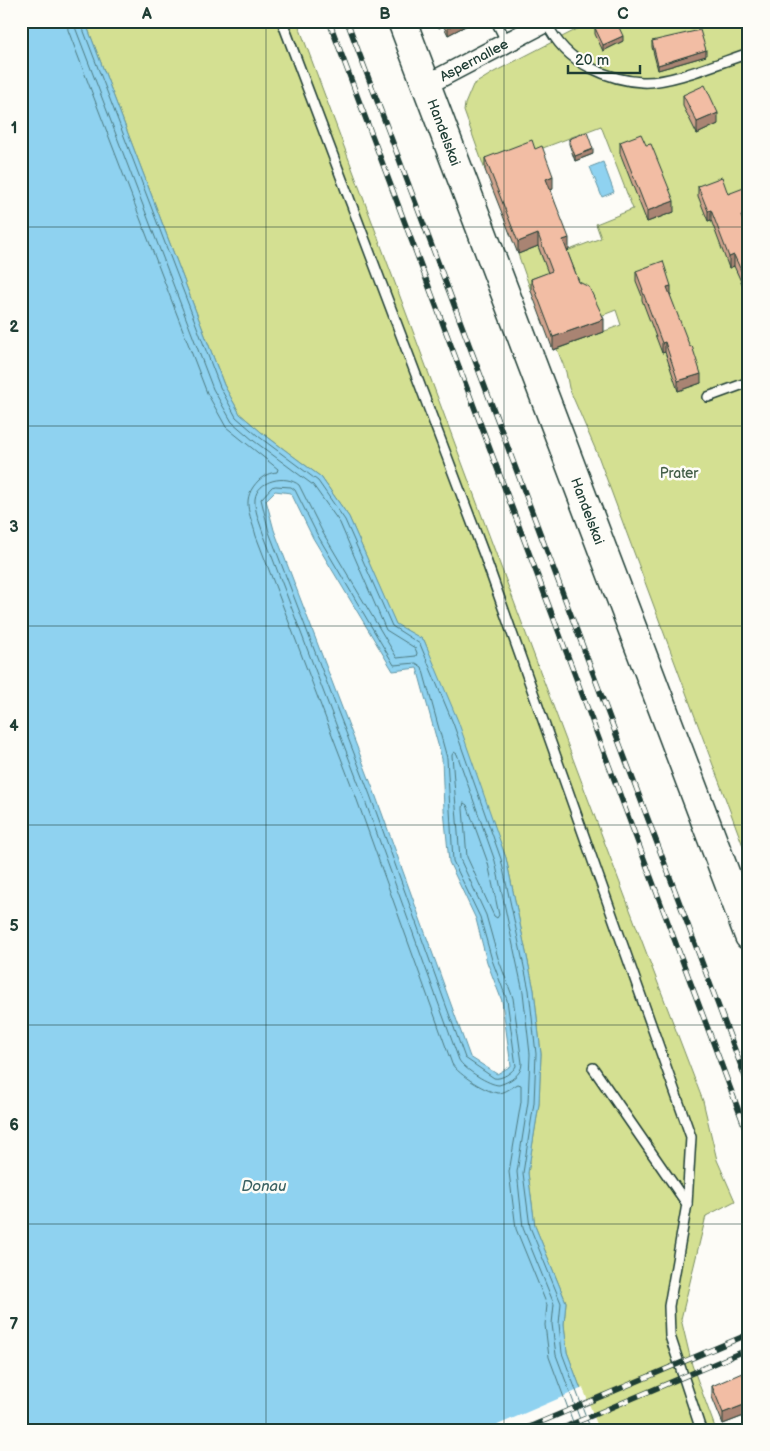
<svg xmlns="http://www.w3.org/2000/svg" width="770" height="1451" font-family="'Balsamiq Sans',sans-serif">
<rect width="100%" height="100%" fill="#fdfcf7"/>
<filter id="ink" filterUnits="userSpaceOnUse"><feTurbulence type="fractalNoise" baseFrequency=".02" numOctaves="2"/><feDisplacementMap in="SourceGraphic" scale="10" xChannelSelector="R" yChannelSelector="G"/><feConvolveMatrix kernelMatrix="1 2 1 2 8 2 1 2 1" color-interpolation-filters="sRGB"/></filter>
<g filter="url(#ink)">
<g fill="#d4e092" stroke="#7a8e63">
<path d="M 85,21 L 297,21 C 432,381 565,742 703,1101 L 717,1160 L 735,1201 L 706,1216 L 681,1319 L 692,1365 L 716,1430 L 596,1430 L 567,1352 L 564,1324 L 566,1302 L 535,1226 L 528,1173 L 539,1104 L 541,1054 L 534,990 L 506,858 L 424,640 L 396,625 L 349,517 L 321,477 L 261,432 L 240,414 L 224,385 Z"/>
<path d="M 593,21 L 749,21 L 749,862 L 597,453 L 569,388 L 566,372 L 557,349 L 621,325 L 616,310 L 598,317 L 531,291 L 518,254 L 538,246 L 543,260 L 601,238 L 596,224 L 633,209 L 601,126 L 485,170 L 464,111 L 465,104 L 473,85 L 494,72 Z"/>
</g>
<g fill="#8fd2f0" stroke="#6296a5" fill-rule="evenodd">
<path d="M 21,21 L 85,21 L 224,385 L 240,414 L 261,432 L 321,477 L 349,517 L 396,624 L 424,640 L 458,721 L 506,858 L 534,990 L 541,1054 L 539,1104 L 528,1173 L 535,1226 L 566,1302 L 564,1324 L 567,1352 L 596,1430 L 21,1430 ZM 275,491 L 291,493 L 313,538 L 393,671 L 417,668 L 442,759 L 444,810 L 449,862 L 476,919 L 487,962 L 502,1001 L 511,1066 L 497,1074 L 470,1057 L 375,794 L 274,530 L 266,500 Z"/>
<path d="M 603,162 L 614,192 L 602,197 L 590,167 Z"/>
</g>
<path fill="#fdfcf7" d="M 583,1388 L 598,1427 L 591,1430 L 486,1430 Z"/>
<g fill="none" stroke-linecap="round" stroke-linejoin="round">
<g stroke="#4c797f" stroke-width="1">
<path d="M 67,21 L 68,30 L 207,393 L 226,427 L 278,469 L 277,472 C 269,473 265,475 259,480 C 240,499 250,513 256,536 L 357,800 L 452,1064 C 458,1074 488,1094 500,1093 C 506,1092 512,1087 518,1084 L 521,1085 L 521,1102 L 509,1172 L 516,1229 L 547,1305 L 545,1325 L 549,1357 L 576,1430"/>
<path d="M 74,21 L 75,27 L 213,389 L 232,422 L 254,441 L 313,485 L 340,523 L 386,630 L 415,648 L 417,653 L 416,656 L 397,658 L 323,533 L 299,485 C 286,474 257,480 255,499 C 254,510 260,523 263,533 L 364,798 L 459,1060 C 464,1069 489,1085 499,1085 C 509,1082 522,1075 522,1063 L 513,998 L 498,958 L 486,915 L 460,859 L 452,755 L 454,752 L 457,754 L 495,861 L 523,992 L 530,1054 L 528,1102 L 517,1172 L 523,1228 L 554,1304 L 552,1324 L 556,1355 L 584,1430"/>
<path d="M 80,21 L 220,387 L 236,417 L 258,436 L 318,481 L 345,520 L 392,626 L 420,644 L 453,723 L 501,859 L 529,990 L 536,1054 L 534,1103 L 523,1173 L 530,1227 L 561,1303 L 559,1324 L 562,1353 L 591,1430"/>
<path d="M 276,486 L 291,487 L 295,490 L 318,536 L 394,665 L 416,663 L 422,667 L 447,758 L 453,861 L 480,917 L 492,960 L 507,1000 L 516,1066 C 513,1072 501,1080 494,1078 L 465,1058 L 370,795 L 269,532 L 261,499 L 272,487 Z"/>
<path d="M 464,803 L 467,805 L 488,863 L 499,915 L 497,918 L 494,916 L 467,857 L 463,809 Z"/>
</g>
<defs>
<g id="lane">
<path d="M 282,21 L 485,557 L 691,1137 L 687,1204 L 669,1306 L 670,1336 L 701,1430"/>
<path d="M 496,21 L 507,43"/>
<path d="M 546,22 C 556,43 570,58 591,68 C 607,76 623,81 642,82 C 670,84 721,62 749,53"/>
<path d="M 708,397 L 749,382"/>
<path d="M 593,1068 L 687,1204"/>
</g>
<g id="street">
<path id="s1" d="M 426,85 L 548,21"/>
</g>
<g id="primary">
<path id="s2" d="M 402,21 L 749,936"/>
</g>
</defs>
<use href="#lane" stroke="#1f3d34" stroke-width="12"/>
<use href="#street" stroke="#1f3d34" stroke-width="22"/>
<use href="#primary" stroke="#1f3d34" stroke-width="31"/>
<use href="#lane" stroke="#fdfcf7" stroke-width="9"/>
<use href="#street" stroke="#fdfcf7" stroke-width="19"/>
<use href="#primary" stroke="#fdfcf7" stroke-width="28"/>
<defs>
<g id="rail">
<path d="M 329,21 L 749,1138"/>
<path d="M 347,21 L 749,1087"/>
<path d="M 522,1430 L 749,1334"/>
<path d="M 558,1430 L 749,1349"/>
</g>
</defs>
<use href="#rail" stroke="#1f3d34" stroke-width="5.5"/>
<use href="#rail" stroke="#fdfcf7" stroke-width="4" stroke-dasharray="11" stroke-linecap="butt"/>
</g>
<g fill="#d0a38d" stroke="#1f3d34">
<path d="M 436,21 L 475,21 L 448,35 L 443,25 L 439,28 Z"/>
<path d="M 595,28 L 623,41 L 603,51 L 595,34 Z"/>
<path d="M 652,41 L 706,56 L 658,70 L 652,47 Z"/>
<path d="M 748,65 L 749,65 L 749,79 L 748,76 Z"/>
<path d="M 683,95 L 718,124 L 697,134 L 683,106 Z"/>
<path d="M 569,139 L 593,154 L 575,161 L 569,144 Z"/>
<path d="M 620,142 L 674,212 L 647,222 L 620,153 Z"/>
<path d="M 485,158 L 553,189 L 551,190 L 569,250 L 567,251 L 579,282 L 604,332 L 553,350 L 531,291 L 531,279 L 548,273 L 538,246 L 518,254 L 485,170 Z"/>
<path d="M 698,186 L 728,194 L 749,224 L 744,225 L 749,237 L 749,299 L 734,266 L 729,268 L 711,220 L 708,221 L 698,196 Z"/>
<path d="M 636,271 L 671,295 L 670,296 L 701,383 L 678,391 L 665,352 L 662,353 L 642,300 L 642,296 L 636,281 Z"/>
<path d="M 712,1386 L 749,1389 L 749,1414 L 723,1424 L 712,1397 Z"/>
</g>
<g fill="#a98473" stroke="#1f3d34">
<path d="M 439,21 L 443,21 L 443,25 L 439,28 Z"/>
<path d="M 461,21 L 475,21 L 448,35 L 448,28 Z"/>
<path d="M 623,36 L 623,41 L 603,51 L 603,45 Z"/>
<path d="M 706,50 L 706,56 L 658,70 L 658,65 Z"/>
<path d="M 718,113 L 718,124 L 697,134 L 697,122 Z"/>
<path d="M 593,149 L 593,154 L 575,161 L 575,156 Z"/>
<path d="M 553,176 L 553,189 L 546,191 L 546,179 Z"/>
<path d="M 674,201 L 674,212 L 647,222 L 647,211 Z"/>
<path d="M 711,210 L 711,220 L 708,221 L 708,211 Z"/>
<path d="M 749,213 L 749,224 L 741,227 L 741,216 Z"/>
<path d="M 538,234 L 538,246 L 518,254 L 518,242 Z"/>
<path d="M 569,238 L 569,250 L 563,253 L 563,240 Z"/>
<path d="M 734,255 L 734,266 L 729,268 L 729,257 Z"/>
<path d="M 671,286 L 671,295 L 667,297 L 667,287 Z"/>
<path d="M 604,319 L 604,332 L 553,350 L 553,337 Z"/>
<path d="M 665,342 L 665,352 L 662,353 L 662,343 Z"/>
<path d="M 701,374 L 701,383 L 678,391 L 678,381 Z"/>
<path d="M 749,1403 L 749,1414 L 723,1424 L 723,1413 Z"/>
</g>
<g fill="#f2bda4" stroke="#1f3d34">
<path d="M 445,21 L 461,21 L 448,28 Z"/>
<path d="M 609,21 L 616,21 L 623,36 L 603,45 L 595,28 Z"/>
<path d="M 700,30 L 706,50 L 658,65 L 652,41 Z"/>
<path d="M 705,85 L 718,113 L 697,122 L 683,95 Z"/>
<path d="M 587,132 L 593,149 L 575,156 L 569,139 Z"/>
<path d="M 641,134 L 646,145 L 651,144 L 674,201 L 647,211 L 620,142 Z"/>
<path d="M 532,140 L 535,149 L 542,146 L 553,176 L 546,179 L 569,238 L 563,240 L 579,282 L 589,287 L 604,319 L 553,337 L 531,279 L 552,271 L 538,234 L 518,242 L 485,158 Z"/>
<path d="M 722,177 L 728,194 L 749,186 L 749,213 L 741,216 L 749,237 L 749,288 L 734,255 L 729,257 L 711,210 L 708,211 L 698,186 Z"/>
<path d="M 663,261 L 671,286 L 667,287 L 690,347 L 692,346 L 701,374 L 678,381 L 665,342 L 662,343 L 642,290 L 643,290 L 636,271 Z"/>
<path d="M 742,1373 L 749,1389 L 749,1403 L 723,1413 L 712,1386 Z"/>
</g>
</g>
<path fill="none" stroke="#1f3d34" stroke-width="1" stroke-opacity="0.55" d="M 266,21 L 266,1430M 504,21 L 504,1430M 21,227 L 749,227M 21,426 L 749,426M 21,626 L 749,626M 21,825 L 749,825M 21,1025 L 749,1025M 21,1224 L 749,1224"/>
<g text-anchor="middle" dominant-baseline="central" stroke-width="5" stroke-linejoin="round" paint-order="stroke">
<g font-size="14" fill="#1f3d34" stroke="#fdfcf7">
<text stroke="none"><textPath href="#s1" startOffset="54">Aspernallee</textPath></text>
<text stroke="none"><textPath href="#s2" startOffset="119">Handelskai</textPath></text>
<text stroke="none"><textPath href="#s2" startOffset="524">Handelskai</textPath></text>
</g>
<g font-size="14" fill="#435e47" stroke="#fdfcf7">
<text x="679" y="473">Prater</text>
</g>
<g font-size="15" font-style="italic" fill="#3b6263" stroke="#fdfcf7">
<text x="264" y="1186">Donau</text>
</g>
</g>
<rect width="770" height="1451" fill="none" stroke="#fdfcf7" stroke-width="55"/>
<path d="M568 65v8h72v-8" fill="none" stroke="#1f3d34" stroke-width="2.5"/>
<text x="575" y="65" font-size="15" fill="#1f3d34" stroke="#fdfcf7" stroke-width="4" paint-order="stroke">20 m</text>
<rect x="28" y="28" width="714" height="1396" fill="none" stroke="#1f3d34" stroke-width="2"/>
<g font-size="16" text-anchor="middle" font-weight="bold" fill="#1f3d34">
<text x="147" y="19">A</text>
<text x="385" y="19">B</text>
<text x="623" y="19">C</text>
<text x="14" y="133">1</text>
<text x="14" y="332">2</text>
<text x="14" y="532">3</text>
<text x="14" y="731">4</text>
<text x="14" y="931">5</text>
<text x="14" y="1130">6</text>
<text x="14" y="1329">7</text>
</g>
</svg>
